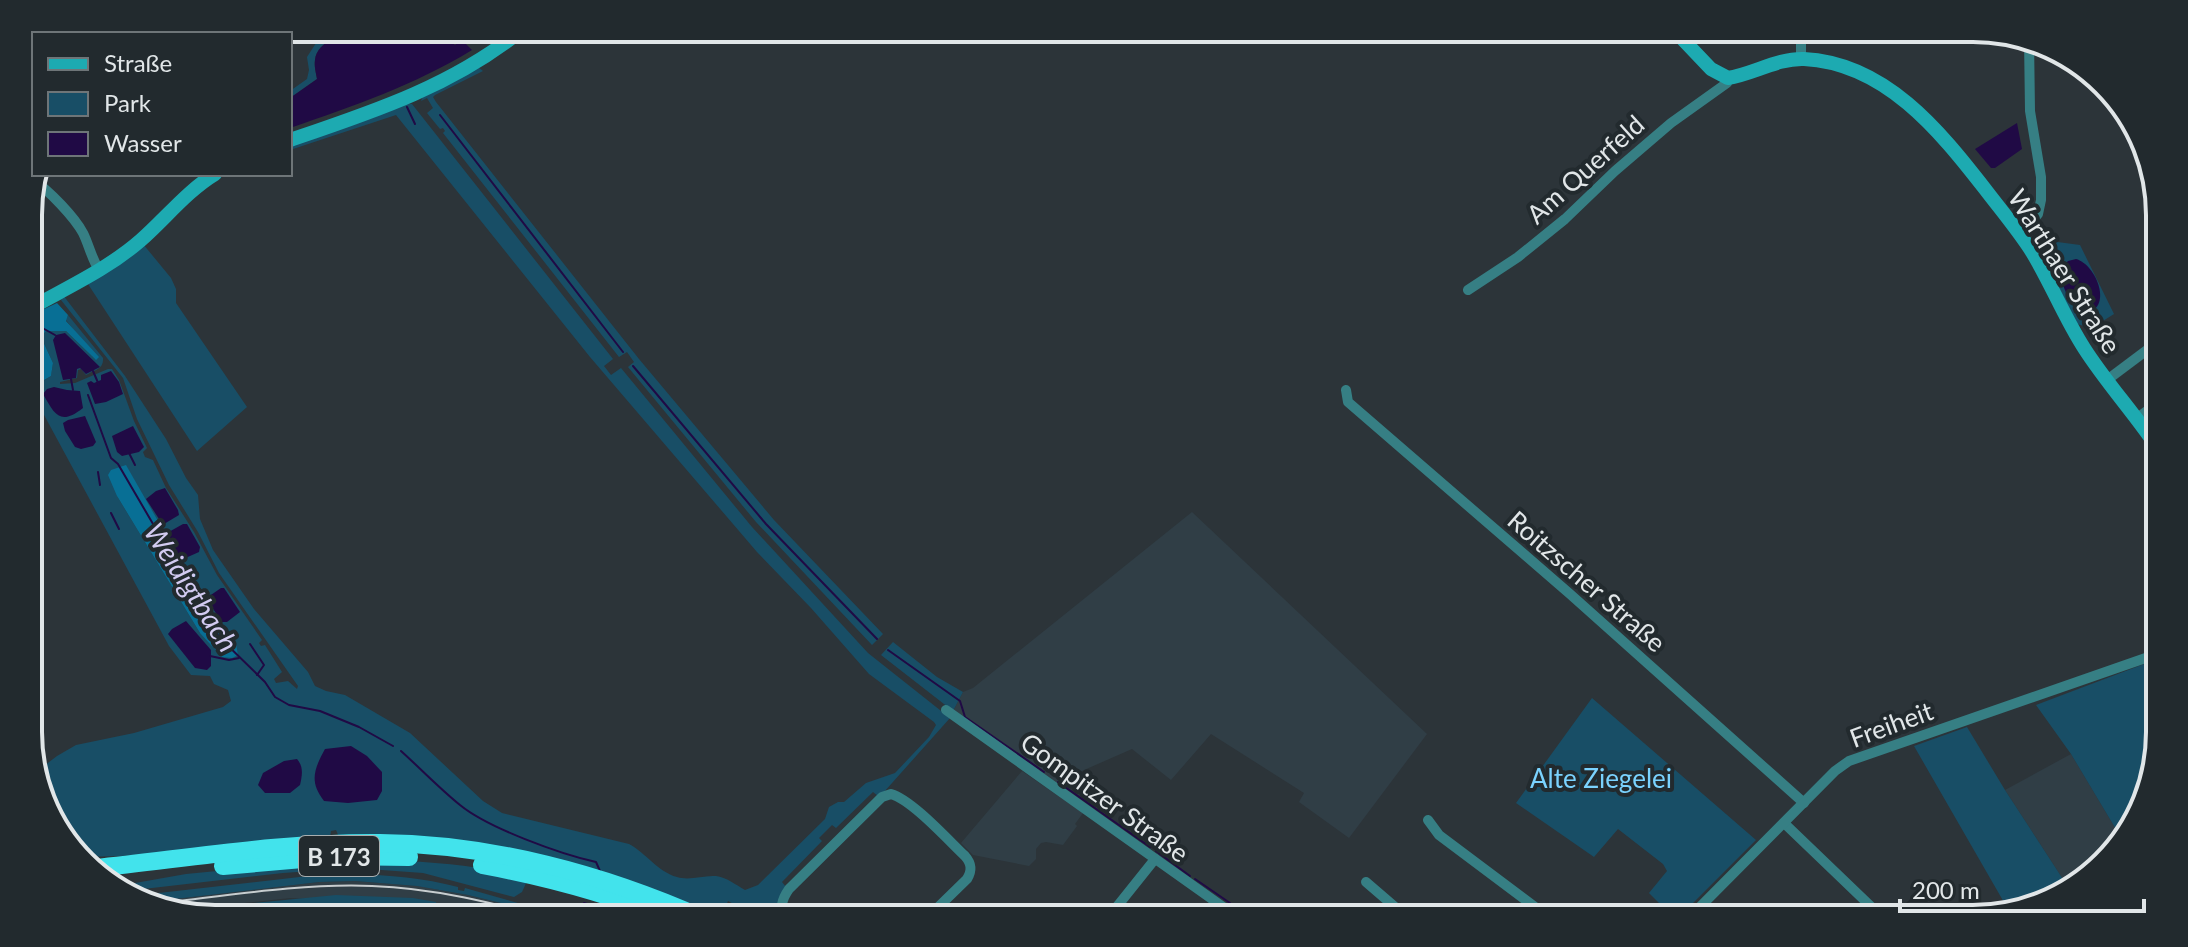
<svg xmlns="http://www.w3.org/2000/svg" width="2188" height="947" font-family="Lato,sans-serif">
<rect width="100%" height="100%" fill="#2c3439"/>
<g fill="#303e46">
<path d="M 1192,512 L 1427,734 L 1349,838 L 1299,802 L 1304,793 L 1211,734 L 1171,780 L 1132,749 L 1075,774 L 1064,789 L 953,711 L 963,692 L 973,688 Z"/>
<path d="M 2071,754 L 2120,836 L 2077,887 L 2070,890 L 2005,790 Z"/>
<path d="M 1022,771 L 1083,813 L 1075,824 L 1077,826 L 1063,845 L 1046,842 L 1041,843 L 1036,849 L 1036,859 L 1029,866 L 973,855 L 961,843 Z"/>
<path d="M 355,881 L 418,886 L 468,895 L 564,919 L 481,919 L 475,913 L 465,909 L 441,903 L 440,905 L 290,898 L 173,911 L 141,903 L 319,882 Z"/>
</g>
<g fill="#184e66" fill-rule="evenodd">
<path d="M 343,28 L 361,28 C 345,34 317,40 315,60 C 314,66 316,73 317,79 L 290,98 L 290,91 L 307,79 L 309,70 L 307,57 L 318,40 Z"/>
<path d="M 478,67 L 483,71 L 435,95 L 433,97 L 436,102 L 639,359 L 774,520 L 883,634 L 872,645 L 756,522 L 628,367 L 634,362 L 627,352 L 619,357 L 443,133 L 445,131 L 443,128 L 440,129 L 427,113 L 433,108 L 427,98 L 421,101 L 423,96 Z"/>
<path d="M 406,103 L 412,104 L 613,359 L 604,366 L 611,375 L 621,368 L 752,527 L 868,653 L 950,718 L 884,792 L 878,796 L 873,792 L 836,828 L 832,825 L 819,838 L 822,841 L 782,882 L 786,887 L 781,919 L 762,919 L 728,901 L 724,911 L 740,919 L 720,919 L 616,879 L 339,837 L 336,830 L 331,831 L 330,838 L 122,856 L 81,857 L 67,846 L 36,772 L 57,756 L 76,745 L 134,733 L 223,707 L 231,701 L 228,690 L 214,684 L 210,676 L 191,675 L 169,646 L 30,389 L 51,376 L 53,363 L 41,337 L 46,331 L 66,331 L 96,360 L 66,320 L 68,315 L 103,358 C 104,369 95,370 88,374 L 86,375 L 81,369 L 78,370 L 77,378 L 60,382 L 60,384 L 75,383 L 108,369 L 112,369 L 119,380 L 134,421 L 147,448 L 143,452 L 145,457 L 153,460 L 166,488 L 194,532 L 217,575 L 262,640 L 259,643 L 261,646 L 265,645 L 282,672 L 274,679 L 276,683 L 288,681 L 297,689 L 298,686 L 219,573 L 198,532 L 169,485 L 137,419 L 123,378 L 61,300 L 63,295 L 125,376 L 166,439 L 186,478 L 198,495 L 200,519 L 213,550 L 254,609 L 308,672 L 315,686 L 326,691 L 345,695 L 410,733 L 483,801 L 502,813 L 629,844 C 646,853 658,872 677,877 C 690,881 703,875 716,876 C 726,877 736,885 745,890 L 758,885 L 825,819 L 829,807 L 838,802 L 844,802 L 866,783 L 895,773 L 929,737 L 936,725 L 934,722 L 869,674 L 811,608 L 757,552 L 590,357 L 396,115 L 290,150 L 290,144 ZM 117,496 L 164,532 L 206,605 L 224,627 L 200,633 Z"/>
<path d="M 2050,241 L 2080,245 L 2114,314 L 2087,331 L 2084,326 L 2077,324 L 2053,276 L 2055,270 L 2049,268 L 2040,253 Z"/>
<path d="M 143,244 L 171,278 L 176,289 L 176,303 L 247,407 L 197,451 L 86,281 Z"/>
<path d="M 893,642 L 937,677 L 963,692 L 953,711 L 881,655 Z"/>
<path d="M 2152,661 L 2160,673 L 2160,733 L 2146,803 L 2120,836 L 2071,754 L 2036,705 Z"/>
<path d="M 1592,698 L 1756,840 L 1677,919 L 1675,919 L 1649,893 L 1667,871 L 1663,864 L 1618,829 L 1594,857 L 1516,803 Z"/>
<path d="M 1967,727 L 2005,790 L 2070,890 L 2009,911 L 1914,746 Z"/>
<path d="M 390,860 C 436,863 483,864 527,881 L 522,892 L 514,897 L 423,873 L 354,868 L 283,873 L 126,891 L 118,886 L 186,874 L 269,866 Z"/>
<path d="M 354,874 C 389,875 424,878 458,887 L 458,890 L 464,891 L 465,888 L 550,912 L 550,915 L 468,895 L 417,886 L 355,881 L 319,882 L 141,903 L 132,896 L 317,875 Z"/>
<path d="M 336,895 L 413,898 L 436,902 L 436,905 L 440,905 L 441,903 C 455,906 471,908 481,919 L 215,919 L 173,911 Z"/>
</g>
<g fill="#086f95">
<path d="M 57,303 L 68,315 L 66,321 L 99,357 L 96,360 L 66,331 L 46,331 L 41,337 L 53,363 L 51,376 L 29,389 L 29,382 C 62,359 29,344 29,316 Z"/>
<path d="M 126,465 L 206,605 L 236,644 L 238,655 L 232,658 L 222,657 L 200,633 L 117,496 L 108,475 L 111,470 Z"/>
</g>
<g fill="#200a45">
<path d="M 361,28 L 438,28 L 455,45 L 461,39 L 472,50 C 415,85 353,106 290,128 L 290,98 L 317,79 C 316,73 314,66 315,60 C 317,40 345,34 361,28 Z"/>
<path d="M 2017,123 L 2022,149 L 1995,168 L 1991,168 L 1975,149 Z"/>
<path d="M 2076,259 C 2096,264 2115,310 2083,314 C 2070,305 2059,283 2061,268 L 2068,261 Z"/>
<path d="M 65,333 L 100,367 L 86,374 L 80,368 L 77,369 L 76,378 L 63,380 L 53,340 L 56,335 Z"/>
<path d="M 111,371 L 119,382 L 123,394 L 106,402 L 95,404 L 87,383 L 91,381 L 94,383 L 101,380 L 101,375 Z"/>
<path d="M 54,387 L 67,390 L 80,391 L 83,408 C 60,426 55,415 43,394 L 47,389 Z"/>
<path d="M 85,416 L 96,442 L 93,446 L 81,449 L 75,447 L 65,431 L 63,423 L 68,420 Z"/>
<path d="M 133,426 L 144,447 L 139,452 L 122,456 L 117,452 L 112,436 Z"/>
<path d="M 165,488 L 178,510 L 179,515 L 164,524 L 161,522 L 146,499 L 156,491 Z"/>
<path d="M 183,524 L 187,524 L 200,547 L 199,552 L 181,560 L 167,533 Z"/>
<path d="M 221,588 L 224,588 L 240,612 L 227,622 L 222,622 L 209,603 L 208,597 Z"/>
<path d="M 186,621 L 211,650 L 211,666 L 207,670 L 195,668 L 168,634 L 172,629 Z"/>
<path d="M 351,746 L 367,756 L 382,772 L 382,791 L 377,800 L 348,803 L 324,801 C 309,782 314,769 325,749 Z"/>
<path d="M 297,759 C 304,767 302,776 300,785 L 290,793 L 265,793 L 258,785 L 263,773 L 284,761 Z"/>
</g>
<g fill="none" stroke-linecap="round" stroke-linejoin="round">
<g stroke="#200a45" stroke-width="2">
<path d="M 407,107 L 415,124"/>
<path d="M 440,115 L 623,352"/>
<path d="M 31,317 L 37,325 L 55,335"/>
<path d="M 633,366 L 766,524 L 877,639"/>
<path d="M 93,371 L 99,385"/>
<path d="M 71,379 L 73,390"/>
<path d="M 88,395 L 111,458 L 118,464 L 219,637 L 265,682 L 275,697 L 289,705 L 320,711 L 359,727 L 393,746"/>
<path d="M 129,453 L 135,465"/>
<path d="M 98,472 L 100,485"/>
<path d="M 111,513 L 119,529"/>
<path d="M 250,644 L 264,665 L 257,675"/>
<path d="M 888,650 L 960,701 L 965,717 L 1044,772"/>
<path d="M 210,656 L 229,660 L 239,658"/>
<path d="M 401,751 C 421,769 439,788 460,805 C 488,828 560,854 596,862 L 600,871"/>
<path d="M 1058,782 L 1150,847"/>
<path d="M 1156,851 L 1190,876"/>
<path d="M 1195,879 L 1230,903"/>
<path d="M 604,902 L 607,910 L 629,919"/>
<path d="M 584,903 L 606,910"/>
<path d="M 1235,907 L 1251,919"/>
</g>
<g stroke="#367f84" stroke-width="10">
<path d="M 1173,31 L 1176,28"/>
<path d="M 192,32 L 194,34"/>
<path d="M 1801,59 L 1801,28"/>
<path d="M 34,181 C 49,190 75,218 83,233 C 89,245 91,257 99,270"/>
<path d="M 2020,235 L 2038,214 L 2041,200 L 2041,177 L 2030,111 L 2029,39"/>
<path d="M 1468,290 L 1518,257 L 1565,219 L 1615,171 L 1671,123 L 1727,83 L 1728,78"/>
<path d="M 2107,380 L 2159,341"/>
<path d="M 1346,390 L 1348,402 L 1570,594 L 1804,803"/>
<path d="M 2136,419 L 2159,402"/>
<path d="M 946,710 L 1240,919"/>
<path d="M 1428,820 L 1439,835 L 1551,919"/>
<path d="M 1784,823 L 1884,919"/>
<path d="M 1366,882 L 1409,919"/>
<path d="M 786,919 C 779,908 782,899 789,889 L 882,797 L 891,794 C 912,800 948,840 965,856 C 972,864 972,871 967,879 L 926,919"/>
<path d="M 1107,919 L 1155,859"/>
<path d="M 1688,919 L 1835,771 L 1849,761 L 2160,653"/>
</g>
<g stroke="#1daab1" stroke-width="14">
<path d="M 1672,28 L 1711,69 L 1728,78 C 1753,74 1778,58 1804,59 C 1885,63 1939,130 1985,189 C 2001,210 2018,230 2032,252 C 2051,283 2064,317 2084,348 C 2107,384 2136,415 2159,450"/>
<path d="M 290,140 C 373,112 455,85 524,28"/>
<path d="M 29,309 C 66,288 108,269 141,240 C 166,218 187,191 215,174"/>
</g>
<g stroke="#42e3ec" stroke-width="18">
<path d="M 482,865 C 547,877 610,894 672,919"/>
<path d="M 223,866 L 337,856 L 409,857"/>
<path d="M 95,868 C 190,858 285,842 380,843 C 491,844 603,874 704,919"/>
</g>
<path stroke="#c7cdcf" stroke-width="2" d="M 145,905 C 220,897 297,883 372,886 C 434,888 493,903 553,919"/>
</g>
<g text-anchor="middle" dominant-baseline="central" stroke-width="8" stroke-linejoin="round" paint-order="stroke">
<rect fill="#222a2e" stroke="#a8aeb0" stroke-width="2" x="299" y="836" width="80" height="40" rx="6"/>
<g font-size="24" font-weight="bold" fill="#e1e6e8">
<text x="339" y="856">B 173</text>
</g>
<g font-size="26" fill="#e1e6e8" stroke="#222a2e">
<text transform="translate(1585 169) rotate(-42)">Am Querfeld</text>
<text transform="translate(2065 271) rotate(58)">Warthaer Straße</text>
<text transform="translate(1587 581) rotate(41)">Roitzscher Straße</text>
<text transform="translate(1891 724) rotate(-20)">Freiheit</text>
<text transform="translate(1105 797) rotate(36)">Gompitzer Straße</text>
</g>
<g font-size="26" fill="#7ad2fe" stroke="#222a2e">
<text x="1601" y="778">Alte Ziegelei</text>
</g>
<g font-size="28" font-style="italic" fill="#d2cbf1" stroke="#222a2e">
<text transform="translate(192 587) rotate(57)">Weidigtbach</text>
</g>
</g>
<path d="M0 0H2188V947H0ZM215 42H1973A173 173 0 0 1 2146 215V732A173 173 0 0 1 1973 905H215A173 173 0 0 1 42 732V215A173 173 0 0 1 215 42Z" fill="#222a2e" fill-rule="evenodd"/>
<path fill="none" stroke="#e1e6e8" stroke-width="4" d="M215 42H1973A173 173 0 0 1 2146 215V732A173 173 0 0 1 1973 905H215A173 173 0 0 1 42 732V215A173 173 0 0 1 215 42Z"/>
<rect x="32" y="32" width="260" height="144" fill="#222a2e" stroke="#6e7578" stroke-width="2"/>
<rect x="48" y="58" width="40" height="12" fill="#1daab1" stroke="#6e7578" stroke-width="2"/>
<text x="104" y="72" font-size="24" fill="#e1e6e8">Straße</text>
<rect x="48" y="92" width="40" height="24" fill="#184e66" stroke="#6e7578" stroke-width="2"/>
<text x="104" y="112" font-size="24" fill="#e1e6e8">Park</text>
<rect x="48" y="132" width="40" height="24" fill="#200a45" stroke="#6e7578" stroke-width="2"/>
<text x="104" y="152" font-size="24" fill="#e1e6e8">Wasser</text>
<path d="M1900 899v12h244v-12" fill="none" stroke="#e1e6e8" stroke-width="4"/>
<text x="1912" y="899" font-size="24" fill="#e1e6e8" stroke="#222a2e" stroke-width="6" paint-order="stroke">200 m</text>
</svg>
